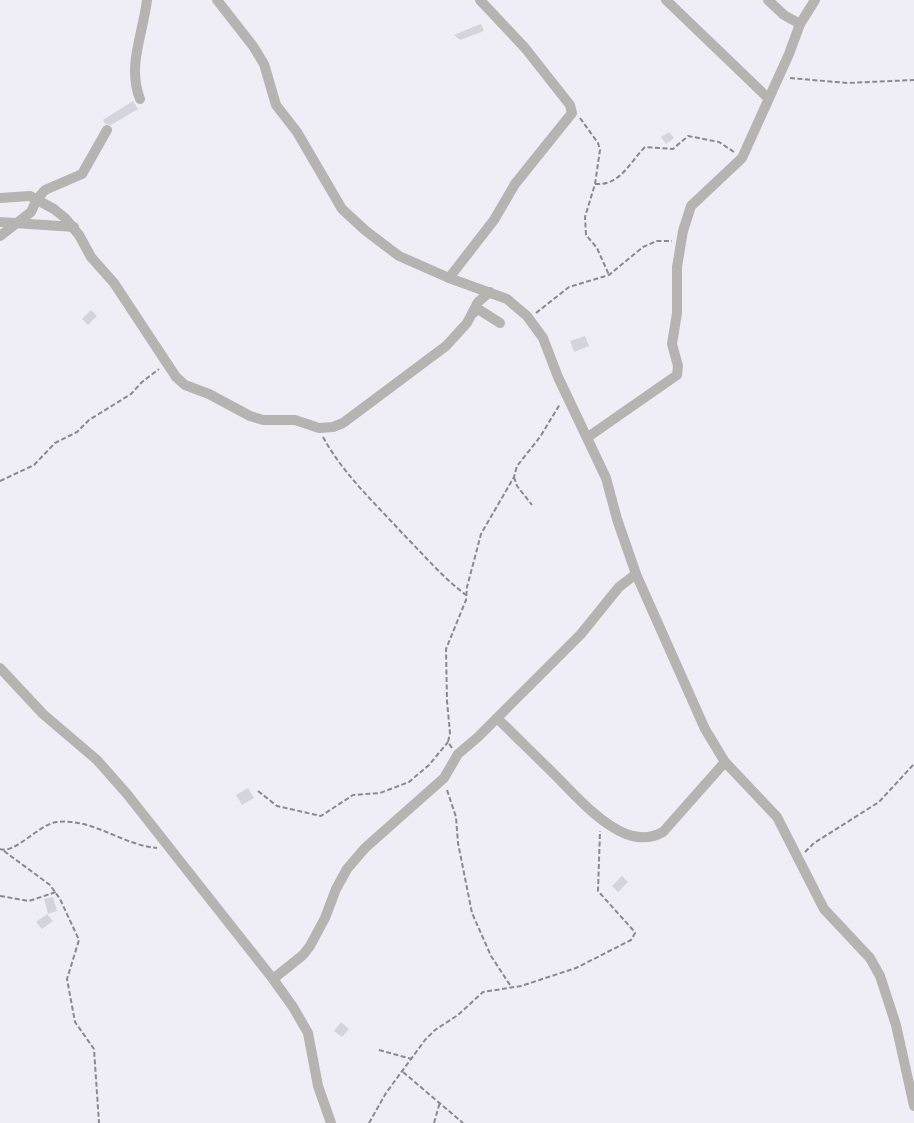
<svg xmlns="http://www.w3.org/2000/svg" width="914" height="1123" font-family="'Exo 2',sans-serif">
<rect width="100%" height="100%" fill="#efeef7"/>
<g fill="#d4d4dc">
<path d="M 481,24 L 484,31 L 460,40 L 454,35 Z"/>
<path d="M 133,101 L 138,109 L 111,125 L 105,124 L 103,120 Z"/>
<path d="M 669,132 L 674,138 L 666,144 L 661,137 Z"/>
<path d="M 91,310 L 97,316 L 88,325 L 82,319 Z"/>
<path d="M 585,336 L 589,346 L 574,352 L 570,341 Z"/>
<path d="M 248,788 L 254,798 L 242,805 L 236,795 Z"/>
<path d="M 622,876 L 628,882 L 618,892 L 612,886 Z"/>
<path d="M 53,897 L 57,911 L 48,914 L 44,899 Z"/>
<path d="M 47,914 L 53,921 L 42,929 L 36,922 Z"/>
<path d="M 341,1022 L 349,1029 L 342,1037 L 334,1031 Z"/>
</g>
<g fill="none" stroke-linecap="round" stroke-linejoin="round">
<g stroke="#89898f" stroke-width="2" stroke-dasharray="5 2.5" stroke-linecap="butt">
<path d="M 790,78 L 847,83 L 914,80"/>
<path d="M 580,118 L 598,143 L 600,150 L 595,184 L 585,217 L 586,235 L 597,248 L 609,275"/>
<path d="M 595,184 C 620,186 629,163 645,147 L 673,149 L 688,136 L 719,142 L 734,152"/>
<path d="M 536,313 L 569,287 L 609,275 L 643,247 L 657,241 L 672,241"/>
<path d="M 323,437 C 343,474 375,503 403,534 C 424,555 442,577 466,595"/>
<path d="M 514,477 L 517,486 L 532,505"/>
<path d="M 0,481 L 34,465 L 55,443 L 77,432 L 89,420 L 131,394 L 142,382 L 159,369"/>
<path d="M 452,748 L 448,742 L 450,733 L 447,701 L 446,649 L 466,600 L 467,587 L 481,534 L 514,477 L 517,466 L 540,437 L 560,404"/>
<path d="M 447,790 L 456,817 L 458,843 L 472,913 L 491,956 L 512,988"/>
<path d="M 258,791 L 277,806 L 321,816 L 353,795 L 380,793 L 409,782 L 429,765 L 448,742"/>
<path d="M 0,849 C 14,855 39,824 57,822 C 93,818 122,845 157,848"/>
<path d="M 4,851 L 50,885 L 60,899 L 79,940 L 67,979 L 75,1022 L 94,1049 L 99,1123"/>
<path d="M 805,852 L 814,843 L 879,802 L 914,764"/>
<path d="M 0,896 L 29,901 L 56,892"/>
<path d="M 379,1050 L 412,1059"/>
<path d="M 403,1072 L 463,1123"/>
<path d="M 369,1123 L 386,1093 L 425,1040 L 435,1030 L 458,1015 L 483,992 L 521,986 L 576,968 L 631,940 L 635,933 L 633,930 L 598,891 L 600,831"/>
<path d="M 434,1123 L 440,1102"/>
</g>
<g stroke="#b6b4b1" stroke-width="10">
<path d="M 217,0 L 253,46 L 264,64 L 276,105 L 297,132 L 342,209 L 366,231 L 399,256 L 449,278 L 507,299 L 527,316 L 543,338 L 558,377 L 606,478 L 617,519 L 636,574 L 705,729 L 725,762 L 777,817 L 824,909 L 870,958 L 880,976 L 896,1025 L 914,1106"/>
<path d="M 666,0 L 768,98"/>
<path d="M 768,0 L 784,15 L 800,24"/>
<path d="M 140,99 C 127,66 143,34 147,0"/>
<path d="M 0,198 L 30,196 L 54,209 L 65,218 L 79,235 L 91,257 L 114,283 L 176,377 L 185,385 L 209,394 L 250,416 L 263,420 L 295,420 L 319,428 L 333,427 L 343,423 L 446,346 L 467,323 L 478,302 L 490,292"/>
<path d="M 0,222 L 74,227"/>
<path d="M 0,236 L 31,212 L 37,199 L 45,190 L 82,174 L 107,130"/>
<path d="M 449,278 L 494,220 L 515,184 L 572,113 L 570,105 L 525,48 L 480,0"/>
<path d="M 473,313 L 478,309 L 500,323"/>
<path d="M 588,437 L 677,375 L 678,366 L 672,344 L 677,313 L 677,267 L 683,231 L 691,206 L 742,158 L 789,54 L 800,24 L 815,0"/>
<path d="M 0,668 L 43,714 L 97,760 L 127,794 L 273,979 L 293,1007 L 308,1033 L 318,1086 L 331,1123"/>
<path d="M 497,718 C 516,737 536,756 555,775 C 576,796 599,823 626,834 C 639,839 652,838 663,832 L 725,762"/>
<path d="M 273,979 L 303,955 L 310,946 L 325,918 L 336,889 L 347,869 L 365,848 L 444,778 L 458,754 L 478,737 L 581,634 L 619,587 L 636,574"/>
</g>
</g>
</svg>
